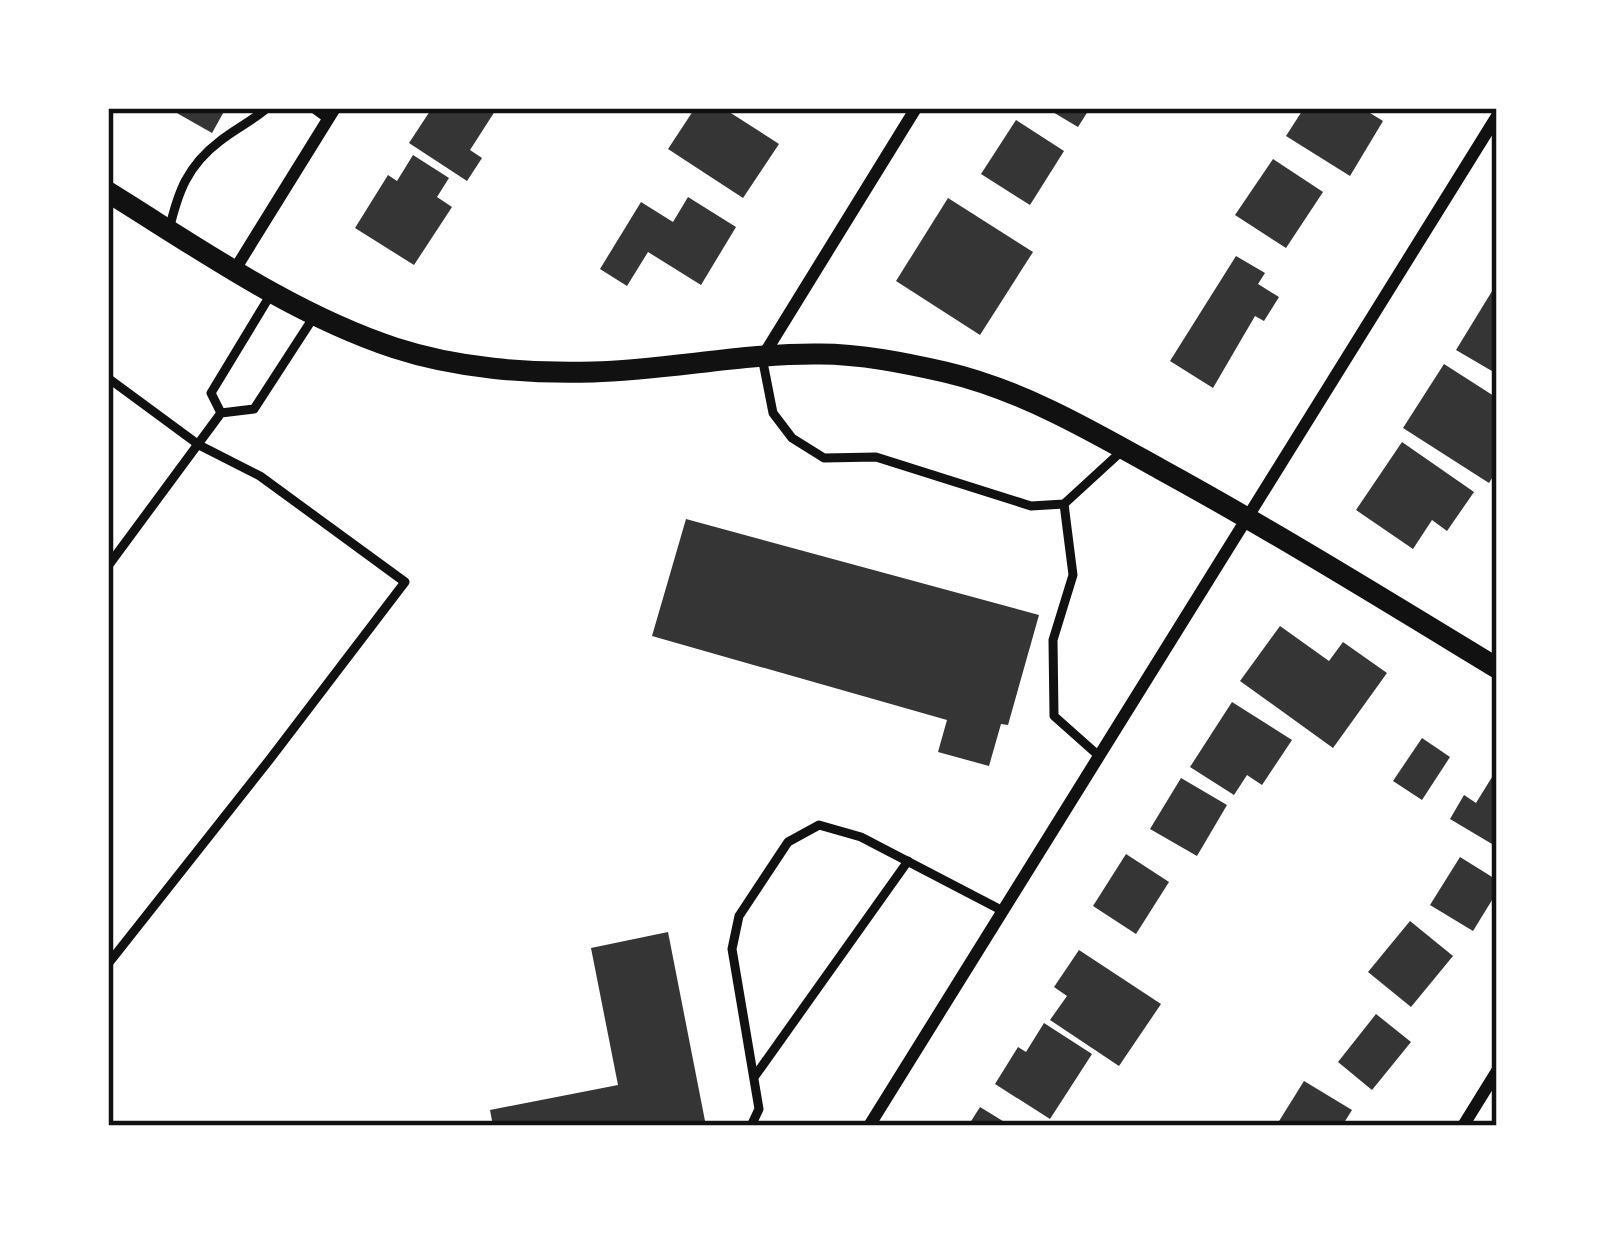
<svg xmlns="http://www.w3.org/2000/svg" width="1605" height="1234" font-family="Commissioner,sans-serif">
<rect width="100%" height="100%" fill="#fff"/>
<g fill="#353535">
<path d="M 168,108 L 226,108 L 212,133 Z"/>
<path d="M 432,108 L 497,108 L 470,150 L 482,158 L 467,181 L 409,143 Z"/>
<path d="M 695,108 L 723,108 L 779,144 L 743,198 L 668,149 Z"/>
<path d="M 1046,108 L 1090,108 L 1078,127 Z"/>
<path d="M 1304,108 L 1362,108 L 1383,121 L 1350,176 L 1286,136 Z"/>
<path d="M 1016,120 L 1064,151 L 1030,205 L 981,174 Z"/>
<path d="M 413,155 L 449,178 L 437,197 L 452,207 L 414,265 L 355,228 L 388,175 L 397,181 Z"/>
<path d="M 1273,159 L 1323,192 L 1286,248 L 1235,215 Z"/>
<path d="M 688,197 L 736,227 L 701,285 L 648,252 L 627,286 L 600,269 L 641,202 L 673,222 Z"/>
<path d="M 948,198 L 1033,252 L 980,335 L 896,281 Z"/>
<path d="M 1236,256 L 1265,273 L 1258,284 L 1279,297 L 1264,321 L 1255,316 L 1213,388 L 1170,361 Z"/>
<path d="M 1497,283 L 1497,374 L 1456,350 Z"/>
<path d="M 1444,364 L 1497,398 L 1497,419 L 1493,426 L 1497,428 L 1497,470 L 1489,483 L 1403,428 Z"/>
<path d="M 1402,442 L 1474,492 L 1447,531 L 1432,520 L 1413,549 L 1356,510 Z"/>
<path d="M 686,519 L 1039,615 L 1008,725 L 1001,724 L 989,766 L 938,752 L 947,720 L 652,636 Z"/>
<path d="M 1280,626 L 1329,661 L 1343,642 L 1387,673 L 1333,748 L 1240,681 Z"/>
<path d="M 1232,702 L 1292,740 L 1262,785 L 1247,775 L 1234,795 L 1190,767 Z"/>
<path d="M 1422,738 L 1450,757 L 1422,800 L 1393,781 Z"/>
<path d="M 1497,769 L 1497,847 L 1450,819 L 1464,795 L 1476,803 Z"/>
<path d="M 1181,778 L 1227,805 L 1197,856 L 1150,829 Z"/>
<path d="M 1126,854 L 1169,882 L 1136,934 L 1093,906 Z"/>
<path d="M 1460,857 L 1497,880 L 1497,892 L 1473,931 L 1430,905 Z"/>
<path d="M 1410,921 L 1453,956 L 1411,1007 L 1368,972 Z"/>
<path d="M 668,932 L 706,1126 L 493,1126 L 490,1110 L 618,1085 L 591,948 Z"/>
<path d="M 1079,950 L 1161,1004 L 1119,1066 L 1050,1020 L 1067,996 L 1054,987 Z"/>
<path d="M 1376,1014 L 1411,1042 L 1372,1090 L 1338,1062 Z"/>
<path d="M 1044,1023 L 1092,1054 L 1050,1119 L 995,1084 L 1018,1047 L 1026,1052 Z"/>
<path d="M 1304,1081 L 1352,1110 L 1342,1126 L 1276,1126 Z"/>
<path d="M 980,1107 L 1011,1126 L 968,1126 Z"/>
</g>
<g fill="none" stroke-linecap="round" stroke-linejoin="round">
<g stroke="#111" stroke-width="9">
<path d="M 313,108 L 328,119"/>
<path d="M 169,230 C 178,192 187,166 220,141 C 235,129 252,121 267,108"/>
<path d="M 762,357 L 773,413 L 792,438 L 824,458 L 876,457 L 1031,506 L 1064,504 L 1124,449"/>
<path d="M 108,378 L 199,445 L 260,476 L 405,582 L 270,759 L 108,964"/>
<path d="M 221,413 L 211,393 L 271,294"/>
<path d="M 1064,504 L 1073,575 L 1053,640 L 1054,716 L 1099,756"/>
<path d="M 108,566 L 221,413 L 254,409 L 315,315"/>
<path d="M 755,1076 L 908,861"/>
<path d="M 751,1126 L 759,1109 L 732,949 L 739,916 L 788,842 L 819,825 L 861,837 L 1003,911"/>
</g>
<g stroke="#111" stroke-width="12">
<path d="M 234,271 L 335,108"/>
<path d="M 763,356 L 916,108"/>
<path d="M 869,1126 L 1497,116"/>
<path d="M 1463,1126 L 1497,1071"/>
</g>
<path stroke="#111" stroke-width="21" d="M 108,192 C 200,249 292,314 395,348 C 456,368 529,374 593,372 C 668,370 744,353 820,354 C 861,354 905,363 945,372 C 1022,390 1092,431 1160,469 C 1275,532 1385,600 1497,668"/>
</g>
<rect width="1605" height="1234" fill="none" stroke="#ffffff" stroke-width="222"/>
<rect x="111" y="111" width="1383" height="1012" fill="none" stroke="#111" stroke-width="4.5"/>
</svg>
